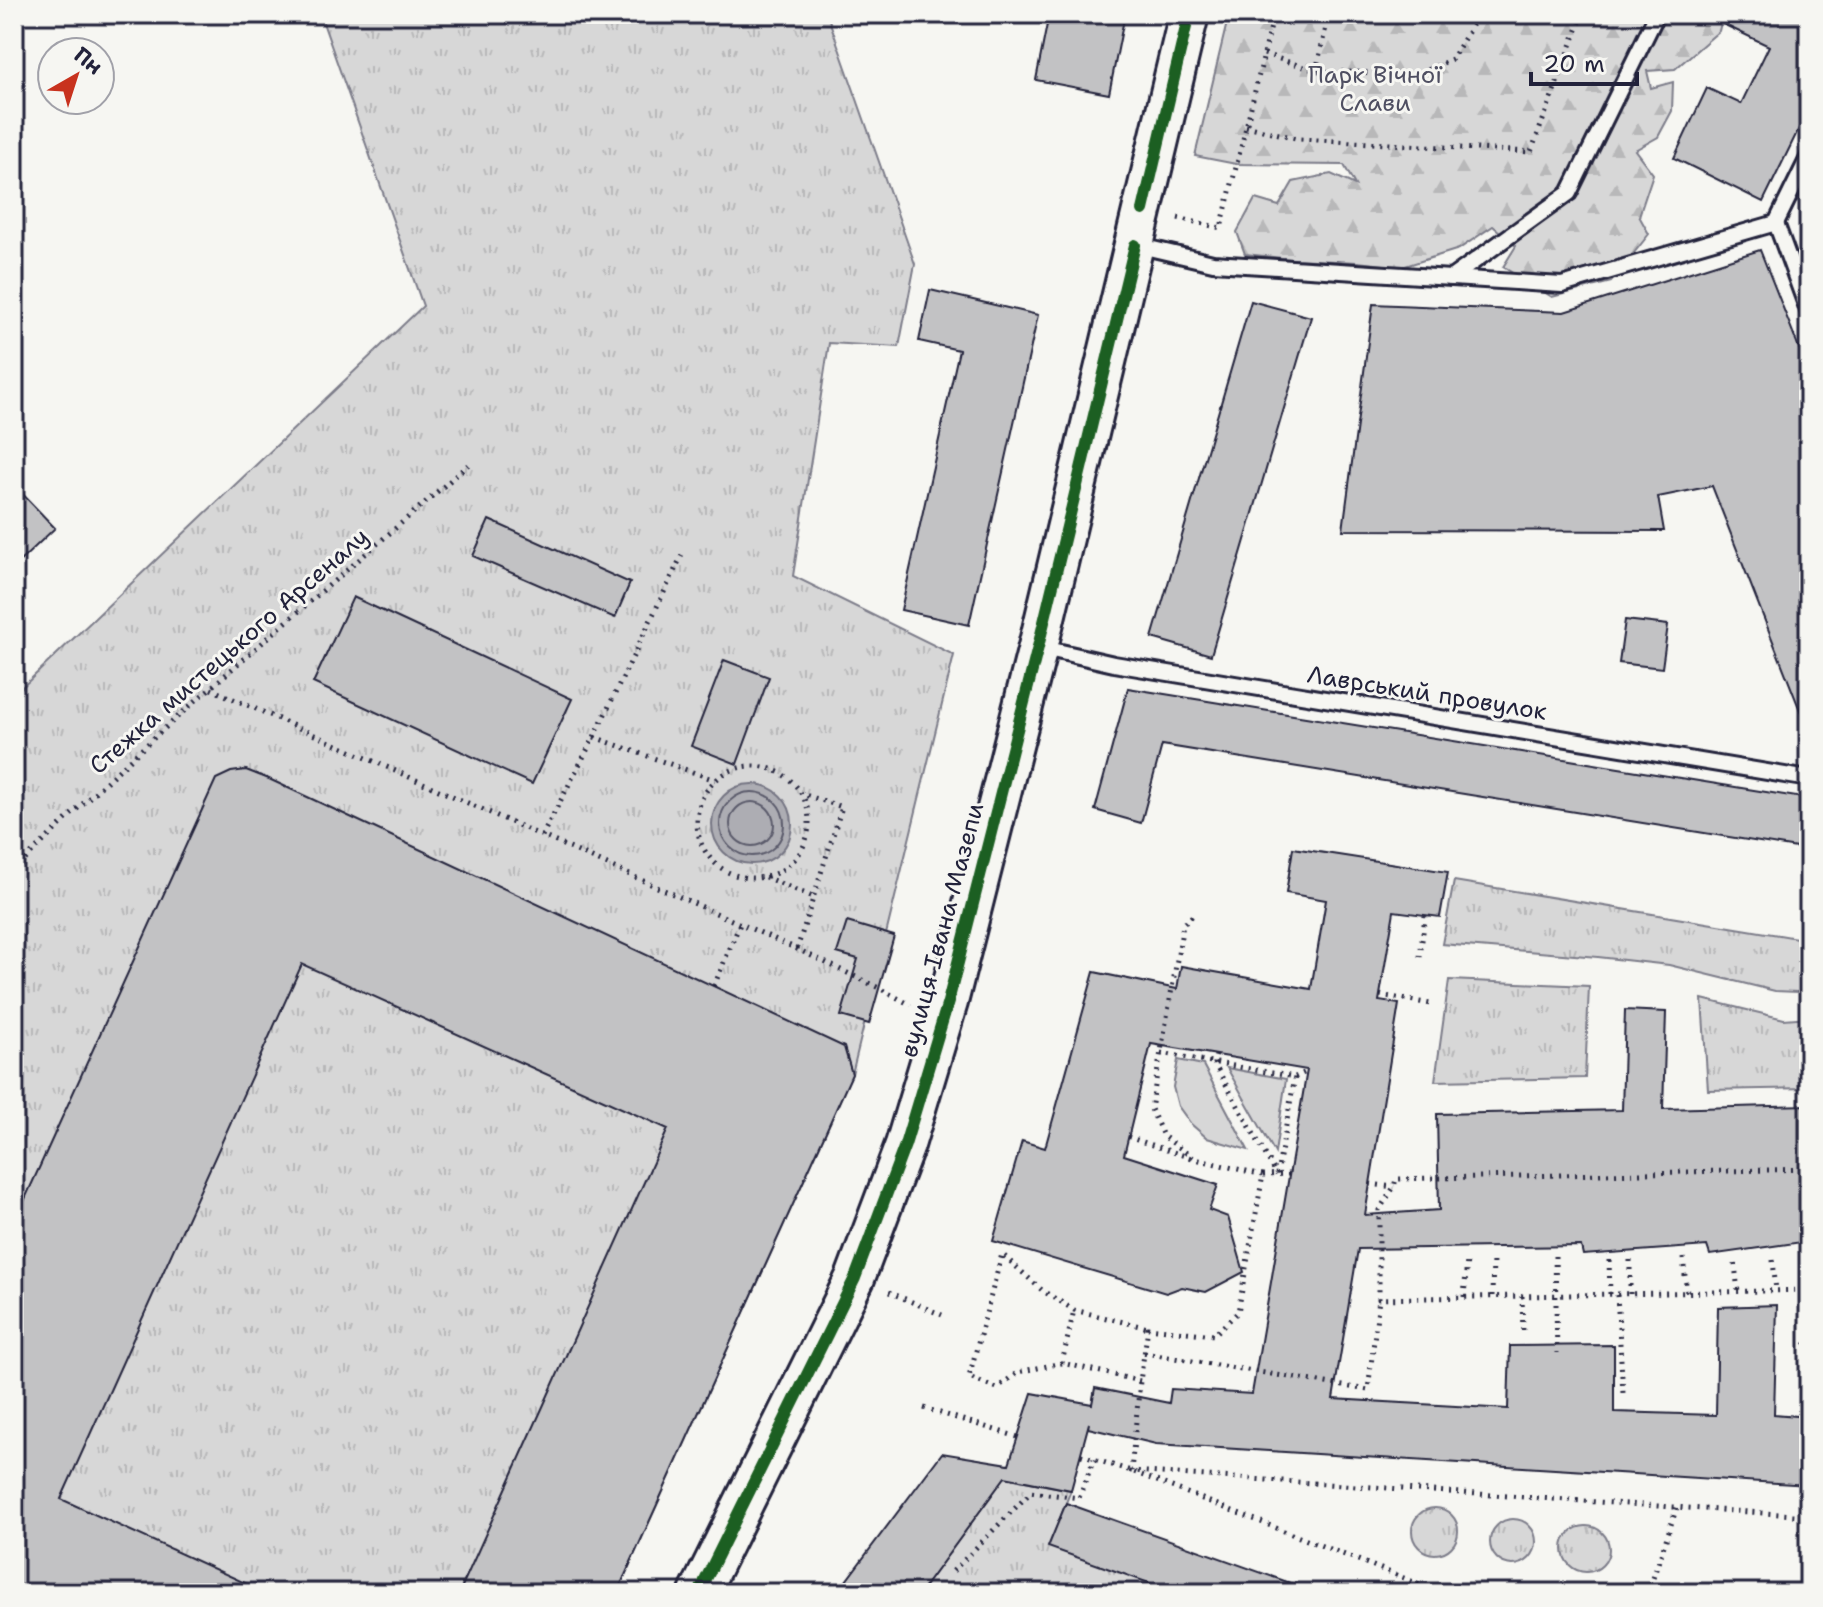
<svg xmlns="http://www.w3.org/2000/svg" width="1823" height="1607" font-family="'Shantell Sans',sans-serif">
<defs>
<pattern id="grass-tufts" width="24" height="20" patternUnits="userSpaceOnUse" patternTransform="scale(2)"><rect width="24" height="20" fill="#d7d7d7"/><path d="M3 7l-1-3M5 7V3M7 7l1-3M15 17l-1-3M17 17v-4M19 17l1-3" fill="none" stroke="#b8b8b9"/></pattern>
<pattern id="forest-firs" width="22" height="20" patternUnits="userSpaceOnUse" patternTransform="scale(2)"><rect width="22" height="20" fill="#d7d7d7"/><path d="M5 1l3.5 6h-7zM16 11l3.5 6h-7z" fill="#b8b8b9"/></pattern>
</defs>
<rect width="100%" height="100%" fill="#f6f6f2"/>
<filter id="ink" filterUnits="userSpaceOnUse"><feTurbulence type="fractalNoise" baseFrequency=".0125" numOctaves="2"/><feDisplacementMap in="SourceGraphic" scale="16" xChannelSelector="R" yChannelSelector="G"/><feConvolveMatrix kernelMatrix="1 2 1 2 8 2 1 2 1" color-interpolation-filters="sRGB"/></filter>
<g filter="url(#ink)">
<g fill="url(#grass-tufts)" stroke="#7c7c89" stroke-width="2">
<path d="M 320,14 L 827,14 L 915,264 L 899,347 L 829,343 L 793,576 L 954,655 L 852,1074 L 617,1593 L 14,1593 L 14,695 L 423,306 Z"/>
<path d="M 1454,881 L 1809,940 L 1809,989 L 1798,992 L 1775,991 L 1669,965 L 1598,957 L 1442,944 Z"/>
<path d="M 1449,980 L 1589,986 L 1585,1078 L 1435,1081 Z"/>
<path d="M 1702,999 L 1784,1019 L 1809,1017 L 1809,1088 L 1708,1090 Z"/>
<path d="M 1005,1477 L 1071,1490 L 1049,1546 L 1177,1593 L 924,1593 L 921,1591 Z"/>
<circle cx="1435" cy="1531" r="23"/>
<circle cx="1513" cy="1542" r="23"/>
<circle cx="1586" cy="1549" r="23"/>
</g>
<path fill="url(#forest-firs)" stroke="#7c7c89" stroke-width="2" d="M 1229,14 L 1723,14 L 1719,31 L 1675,69 L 1647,71 L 1651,88 L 1673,82 L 1672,111 L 1658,137 L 1635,150 L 1653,174 L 1639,216 L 1649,234 L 1611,282 L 1552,297 L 1503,267 L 1516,246 L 1493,226 L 1459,249 L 1402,267 L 1357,262 L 1292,259 L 1245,254 L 1237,232 L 1255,199 L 1279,206 L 1293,182 L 1331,174 L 1355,185 L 1344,165 L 1236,164 L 1195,156 Z"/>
<g fill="#d7d7d7" stroke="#7c7c89" stroke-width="2">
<path d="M 1178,1060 L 1203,1065 L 1248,1150 L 1207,1138 L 1191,1124 L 1178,1106 L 1173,1087 Z"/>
<path d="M 1227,1068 L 1286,1079 L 1275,1153 Z"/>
</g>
<circle fill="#adadb3" stroke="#757583" stroke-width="2" cx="752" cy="824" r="40"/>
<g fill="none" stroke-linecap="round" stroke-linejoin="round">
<g stroke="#5a5a6b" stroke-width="2">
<circle cx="752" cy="824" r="32"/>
<circle cx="752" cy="824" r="22"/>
</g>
</g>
<g fill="#c2c2c4" stroke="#22223b" stroke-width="2">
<path d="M 1049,14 L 1125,14 L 1109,94 L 1036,80 Z"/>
<path d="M 1702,14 L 1795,14 L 1809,21 L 1809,108 L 1763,202 L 1674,158 L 1707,88 L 1741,104 L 1769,46 Z"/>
<path d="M 1760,250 L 1809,373 L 1809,728 L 1807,728 L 1712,486 L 1658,497 L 1664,531 L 1343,530 L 1373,304 L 1564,312 Z"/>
<path d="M 930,290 L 1038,315 L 969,625 L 901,610 L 959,350 L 919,341 Z"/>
<path d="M 1251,301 L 1311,317 L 1211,655 L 1152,638 Z"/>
<path d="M 14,485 L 55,528 L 14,567 Z"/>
<path d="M 489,520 L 630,583 L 615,618 L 473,556 Z"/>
<path d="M 353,597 L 572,699 L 532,784 L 313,683 Z"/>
<path d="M 1625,620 L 1668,625 L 1662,668 L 1619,663 Z"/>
<path d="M 724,660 L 769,677 L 737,764 L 691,746 Z"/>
<path d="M 1128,688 L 1809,799 L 1809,850 L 1162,745 L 1141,823 L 1095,810 Z"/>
<path d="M 246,770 L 269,779 L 844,1047 L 852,1074 L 617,1593 L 459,1593 L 668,1129 L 302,964 L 61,1499 L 267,1593 L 14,1593 L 14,1223 L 216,779 L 231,772 Z"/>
<path d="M 1293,848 L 1448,872 L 1440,917 L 1394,911 L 1379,1001 L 1399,1004 L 1365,1215 L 1439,1210 L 1437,1114 L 1622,1110 L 1625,1010 L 1666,1012 L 1663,1109 L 1809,1105 L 1809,1241 L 1710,1255 L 1707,1246 L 1583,1255 L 1581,1246 L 1358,1249 L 1333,1399 L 1508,1409 L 1510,1346 L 1614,1345 L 1614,1412 L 1716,1415 L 1718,1307 L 1777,1305 L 1774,1414 L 1809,1417 L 1809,1485 L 1156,1444 L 1088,1428 L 1089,1423 L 1071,1490 L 1005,1477 L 920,1593 L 837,1593 L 942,1453 L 1009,1464 L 1032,1393 L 1092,1404 L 1095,1388 L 1169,1403 L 1171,1389 L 1252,1394 L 1307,1070 L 1151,1044 L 1124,1155 L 1218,1185 L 1209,1210 L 1228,1217 L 1244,1272 L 1206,1292 L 1182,1287 L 1166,1293 L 993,1241 L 1022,1141 L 1045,1148 L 1094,972 L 1177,989 L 1181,966 L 1311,989 L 1326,900 L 1286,893 Z"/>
<path d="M 847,922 L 894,936 L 869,1024 L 841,1016 L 858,959 L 837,953 Z"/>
<path d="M 1066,1503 L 1307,1589 L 1306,1593 L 1177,1593 L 1048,1547 Z"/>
</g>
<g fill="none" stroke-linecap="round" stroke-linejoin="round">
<defs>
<g id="service">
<path d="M 1776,223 L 1809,313"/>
<path d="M 1776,223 L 1809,156"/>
<path d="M 1136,245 L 1213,263 L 1562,285 L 1776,223"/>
<path d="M 1451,278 L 1569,193 L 1657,14"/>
<path d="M 1039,647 L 1114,664 L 1809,779"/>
</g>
<path id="secondary" d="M 699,1593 L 855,1278 L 905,1145 L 948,1002 L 1038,647 L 1189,14"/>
</defs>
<use href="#service" stroke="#22223b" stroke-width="20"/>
<use href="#secondary" stroke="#22223b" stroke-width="44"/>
<g stroke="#22223b" stroke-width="5" stroke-dasharray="2 6" stroke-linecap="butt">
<path d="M 1264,54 L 1316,71 L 1418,74 L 1452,59 L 1479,14"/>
<path d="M 1316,71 L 1329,14"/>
<path d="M 1246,126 L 1300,139 L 1531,152 L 1583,14"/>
<path d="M 1178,218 L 1221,228 L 1274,14"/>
<path d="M 211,689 L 797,949 L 879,988 L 911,1005"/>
<path d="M 594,737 L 715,780"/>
<circle cx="753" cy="822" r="56"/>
<path d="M 542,836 L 594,737 L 684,551"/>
<path d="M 14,871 C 157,726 318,598 471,462"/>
<path d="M 765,877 L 813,897"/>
<path d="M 1192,916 L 1183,925 L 1151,1109 L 1163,1136 L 1195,1159 L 1263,1175 L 1238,1312 L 1214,1335 L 1148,1328 L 1140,1381 L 1131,1471 L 1809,1516"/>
<path d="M 797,949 L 842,807 L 802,794"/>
<path d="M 1420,957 L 1425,916"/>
<path d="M 714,986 L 740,924"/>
<path d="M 1380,995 L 1431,1004"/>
<path d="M 1161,1053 L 1295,1077 L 1306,1072"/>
<path d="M 1216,1055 L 1214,1063 L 1277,1175"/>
<path d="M 1128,1137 L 1191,1158"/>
<path d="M 1809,1169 L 1396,1179 L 1394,1187 L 1379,1210 L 1379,1299 L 1809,1290"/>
<path d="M 1277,1174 L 1295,1077"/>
<path d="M 1263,1175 L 1289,1174"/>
<path d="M 1370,1184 L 1394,1187"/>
<path d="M 1555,1256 L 1557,1353"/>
<path d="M 1683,1258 L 1687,1293"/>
<path d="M 1609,1260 L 1610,1294"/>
<path d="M 1773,1260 L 1776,1291"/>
<path d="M 1735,1264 L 1738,1292"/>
<path d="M 889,1292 L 942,1315"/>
<path d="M 1630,1294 L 1630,1260"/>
<path d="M 1617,1295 L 1623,1393"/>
<path d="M 1492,1296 L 1493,1259"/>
<path d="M 1522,1296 L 1523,1334"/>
<path d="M 1464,1297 L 1467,1260"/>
<path d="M 1805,1345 L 1809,1340"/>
<path d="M 1144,1353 L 1368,1390 L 1379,1299"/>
<path d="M 1062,1363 L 1074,1310"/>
<path d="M 1140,1381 L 1062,1363 L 1018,1372 L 997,1388 L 969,1377 L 1002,1254 L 1043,1291 L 1074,1310 L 1148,1328"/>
<path d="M 924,1408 L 1018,1437"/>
<path d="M 1081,1455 L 1131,1471 L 1442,1593"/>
<path d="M 953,1571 L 1031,1492 L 1079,1498 L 1094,1459"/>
<path d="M 1415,1593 L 1419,1584"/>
<path d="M 1648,1593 L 1677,1507"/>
<path d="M 1807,1593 L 1809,1589"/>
</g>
<use href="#service" stroke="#f6f6f2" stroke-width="14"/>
<use href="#secondary" stroke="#f6f6f2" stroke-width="38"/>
<defs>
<g id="cycleway">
<path d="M 1143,210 L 1189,14"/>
<path d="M 699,1593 L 855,1278 L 905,1145 L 948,1002 L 1038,647 L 1135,245"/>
</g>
</defs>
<use href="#cycleway" stroke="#f6f6f2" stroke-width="17"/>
<use href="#cycleway" stroke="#1b5e20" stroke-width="12"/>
</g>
</g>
<g text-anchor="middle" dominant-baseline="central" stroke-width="6" stroke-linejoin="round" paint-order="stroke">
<g font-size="24" fill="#4f4f62" stroke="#f6f6f2">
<text x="1375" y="75">Парк Вічної<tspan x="1375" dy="28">Слави</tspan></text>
</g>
<g font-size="24" fill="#22223b" stroke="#f6f6f2">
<text transform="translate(229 651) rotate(-41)">Стежка мистецького Арсеналу</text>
<text transform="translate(1427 693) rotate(9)">Лаврський провулок</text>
<text transform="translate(942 930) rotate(-75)">вулиця Івана Мазепи</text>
</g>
</g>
<rect width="1823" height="1607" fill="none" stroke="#f6f6f2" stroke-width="48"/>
<rect x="24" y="24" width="1775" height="1559" fill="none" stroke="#22223b" stroke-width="3" filter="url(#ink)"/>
<g transform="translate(76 76) rotate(39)"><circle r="38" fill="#f6f6f2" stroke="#a1a1a9" stroke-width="2"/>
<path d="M0-6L14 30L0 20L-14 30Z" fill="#c8321e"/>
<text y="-12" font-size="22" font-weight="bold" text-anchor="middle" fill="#22223b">Пн</text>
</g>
<path d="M1531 72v12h106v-12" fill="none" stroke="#22223b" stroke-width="4"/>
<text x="1543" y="72" font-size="24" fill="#22223b" stroke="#f6f6f2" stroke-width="6" paint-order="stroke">20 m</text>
</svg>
